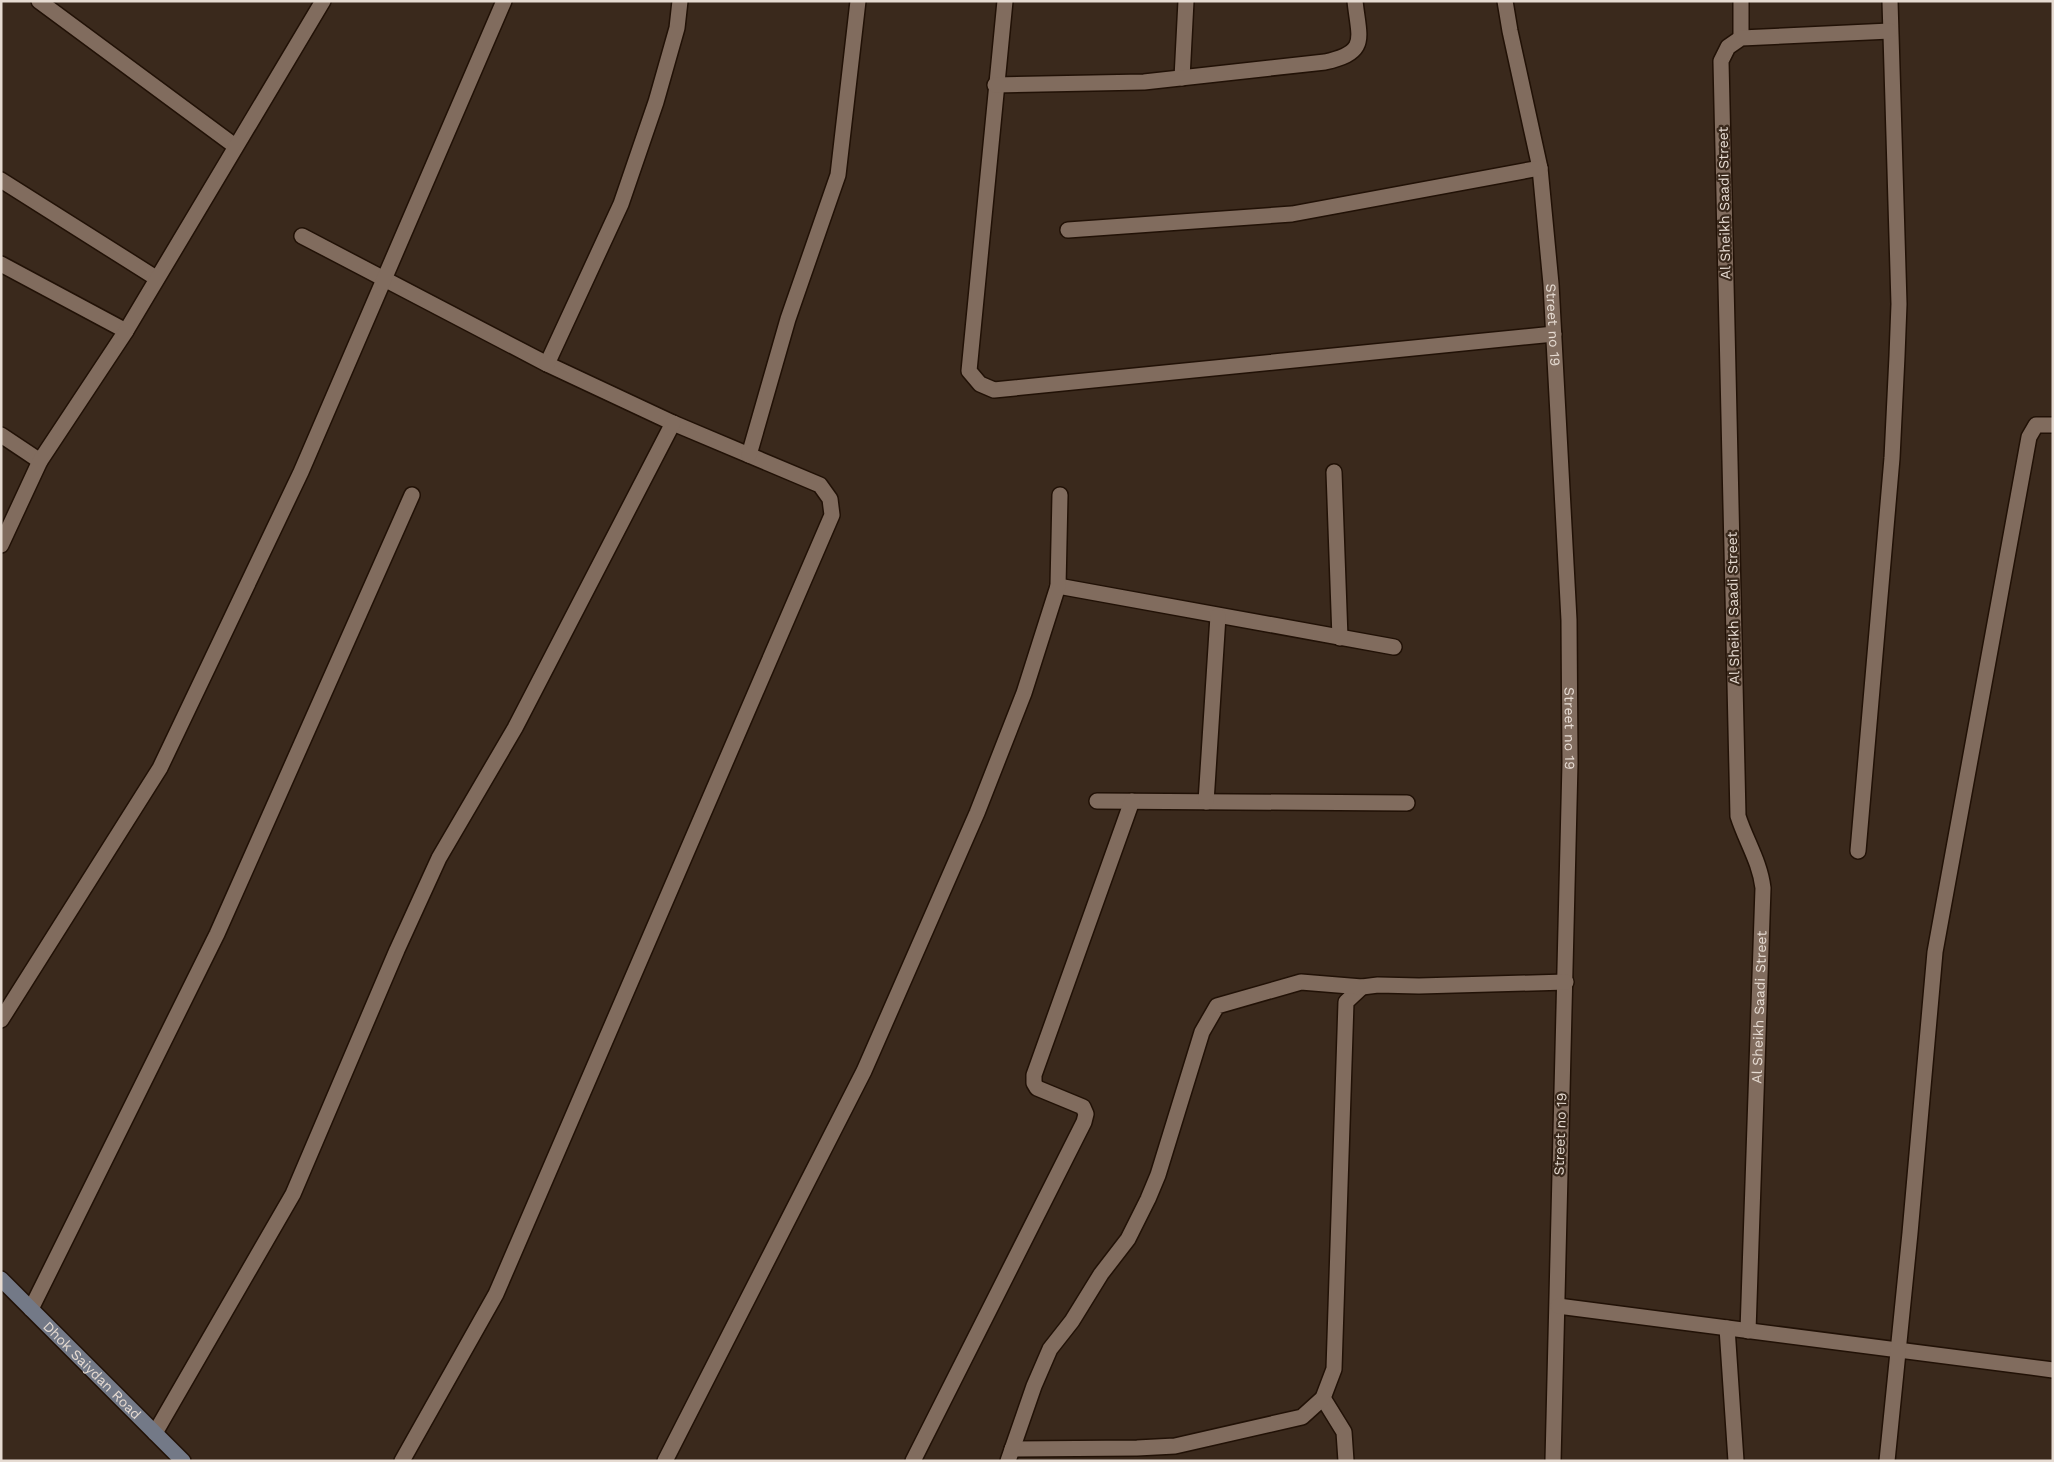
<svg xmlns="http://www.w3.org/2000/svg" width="2054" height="1462" font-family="'Work Sans',sans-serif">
<rect width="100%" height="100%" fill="#3a291c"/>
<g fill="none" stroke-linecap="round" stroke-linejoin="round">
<defs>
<g id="street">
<path d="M 39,1 L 235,146"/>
<path d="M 1005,1 L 969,371 L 980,384 L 994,390 L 1554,334"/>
<path id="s1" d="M 1505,1 L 1510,31 L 1540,168 L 1551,284 L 1569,620 L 1570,763 L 1553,1461"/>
<path d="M 1741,1 L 1741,38"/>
<path d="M 1182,78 L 1186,1"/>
<path d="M 995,85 L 1144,82 L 1325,62 C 1369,52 1359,39 1355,1"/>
<path d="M 1,180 L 156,278"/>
<path d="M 1068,230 L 1292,214 L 1540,168"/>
<path d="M 302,236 L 547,364 L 673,423 L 820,485 L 830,499 L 832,515 L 496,1294 L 402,1461"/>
<path d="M 1,264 L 126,331"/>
<path d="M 547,364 L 621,204 L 656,102 L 677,28 L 680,1"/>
<path d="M 1,435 L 40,461"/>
<path d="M 749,455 L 788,319 L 838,175 L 858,1"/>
<path d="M 1334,472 L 1340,638"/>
<path d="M 1,545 L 40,461 L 126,331 L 323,1"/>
<path d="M 1058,586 L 1394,647"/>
<path d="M 1097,801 L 1407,803"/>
<path d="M 1206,802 L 1218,616"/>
<path d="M 1858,851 L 1892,458 L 1897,356 L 1899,304 L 1890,1"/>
<path d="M 1,1020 L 160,768 L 301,472 L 504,1"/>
<path d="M 1558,1306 L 2053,1370"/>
<path d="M 31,1309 L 217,934 L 412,495"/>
<path d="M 1727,1328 L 1736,1461"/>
<path id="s2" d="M 1748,1331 L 1763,888 C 1760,862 1746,841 1738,816 L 1721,61 L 1728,47 L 1741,38 L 1890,31"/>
<path d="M 1323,1398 L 1344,1432 L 1346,1461"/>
<path d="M 155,1433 L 293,1194 L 397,950 L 439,858 L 515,728 L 673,423"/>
<path d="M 1012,1449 L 1137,1448 L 1175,1446 L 1302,1417 L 1323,1398 L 1334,1369 L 1346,1002 L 1362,987"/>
<path d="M 665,1461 L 864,1071 L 977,813 L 1024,693 L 1058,586 L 1060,495"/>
<path d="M 913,1461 L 1084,1122 L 1086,1114 L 1083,1107 L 1037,1088 L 1034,1083 L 1034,1075 L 1132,801"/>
<path d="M 1008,1461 L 1034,1386 L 1050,1349 L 1072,1321 L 1101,1274 L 1128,1239 L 1148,1199 L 1158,1175 L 1202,1032 L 1217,1006 L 1301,982 L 1362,987 L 1378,985 L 1419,986 L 1566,982"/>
<path d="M 1887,1461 L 1910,1233 L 1935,952 L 2029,437 L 2036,425 L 2053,425"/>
</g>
<g id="secondary">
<path id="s3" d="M 1,1279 L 183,1461"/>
</g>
</defs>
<use href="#street" stroke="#211106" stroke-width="18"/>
<use href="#secondary" stroke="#211106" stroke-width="18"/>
<use href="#street" stroke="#816c5e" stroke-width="15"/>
<use href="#secondary" stroke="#737987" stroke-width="15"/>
</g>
<g text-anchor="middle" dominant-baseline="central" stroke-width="4.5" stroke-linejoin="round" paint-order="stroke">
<g font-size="14" fill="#e6dbd2" stroke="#3a291c">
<text transform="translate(1724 203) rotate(-91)">Al Sheikh Saadi Street</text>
<text stroke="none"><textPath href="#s1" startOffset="328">Street no 19</textPath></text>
<text transform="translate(1733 608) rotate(-91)">Al Sheikh Saadi Street</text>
<text stroke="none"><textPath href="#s1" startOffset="732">Street no 19</textPath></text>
<text stroke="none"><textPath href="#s2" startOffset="324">Al Sheikh Saadi Street</textPath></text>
<text transform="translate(1560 1134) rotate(-88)">Street no 19</text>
<text stroke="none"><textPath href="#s3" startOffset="129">Dhok Saiydan Road</textPath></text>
</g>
</g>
<rect width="2054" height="1462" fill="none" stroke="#e6dbd2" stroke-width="5"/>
</svg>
